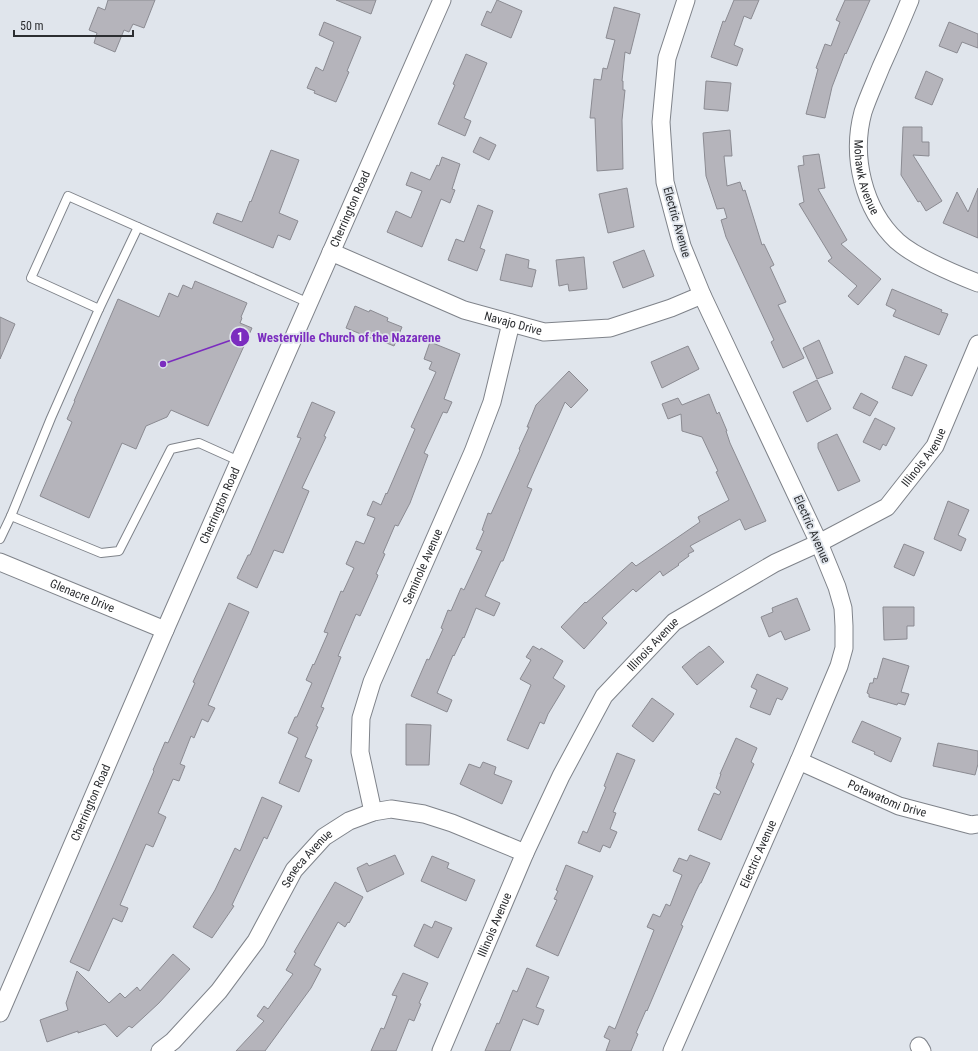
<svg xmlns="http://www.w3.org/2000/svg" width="978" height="1051" font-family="'Roboto Condensed',sans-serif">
<rect width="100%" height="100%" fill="#e0e5ec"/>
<g fill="#b5b4bb" stroke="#8b8b92">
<path d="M 108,0 L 155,0 L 144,28 L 133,24 L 129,32 L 124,30 L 115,52 L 94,43 L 97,33 L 89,30 L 98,7 L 105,10 Z"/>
<path d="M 336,0 L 376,0 L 371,14 Z"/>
<path d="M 497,0 L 522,11 L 511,38 L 481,25 L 487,11 L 491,13 Z"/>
<path d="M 734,0 L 759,0 L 751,19 L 744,16 L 734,45 L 743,49 L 737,66 L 711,57 L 723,21 L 725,22 Z"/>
<path d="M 845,0 L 870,0 L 846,54 L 845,53 L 832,87 L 825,118 L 806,114 L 818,69 L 816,68 L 825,44 L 831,46 L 840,22 L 836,20 Z"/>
<path d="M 614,7 L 640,14 L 630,54 L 625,52 L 622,81 L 623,81 L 623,90 L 625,90 L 622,120 L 623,169 L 597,171 L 595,118 L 590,118 L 594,79 L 601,80 L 603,68 L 607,69 L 615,40 L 606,38 Z"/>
<path d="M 324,22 L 361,37 L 347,71 L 349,72 L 336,102 L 314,93 L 315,91 L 307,88 L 316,67 L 323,71 L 334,42 L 319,35 Z"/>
<path d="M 949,22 L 978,34 L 978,48 L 962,42 L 957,53 L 939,46 Z"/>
<path d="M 466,54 L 487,63 L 464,118 L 471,121 L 465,136 L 438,124 L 455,85 L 453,84 Z"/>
<path d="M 926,71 L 943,79 L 932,105 L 915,98 Z"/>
<path d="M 706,81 L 731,83 L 728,111 L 704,109 Z"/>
<path d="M 903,127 L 922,127 L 922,142 L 929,142 L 929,156 L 913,155 L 942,201 L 926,211 L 920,201 L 918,202 L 901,175 Z"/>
<path d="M 730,130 L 732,156 L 724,156 L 727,186 L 740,182 L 743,191 L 745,190 L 762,245 L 764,244 L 774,265 L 770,267 L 786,302 L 778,305 L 804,358 L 783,368 L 771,342 L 774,340 L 726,237 L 721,220 L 727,218 L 724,208 L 717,209 L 706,176 L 703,133 Z"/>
<path d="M 480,137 L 496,145 L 489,160 L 473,152 Z"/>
<path d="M 271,150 L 299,160 L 279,213 L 298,221 L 290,240 L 278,235 L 273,248 L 213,223 L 217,213 L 242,222 L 250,201 L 251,202 Z"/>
<path d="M 819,154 L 825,188 L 818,189 L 847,240 L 841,244 L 881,279 L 858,305 L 848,296 L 857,286 L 828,261 L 832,258 L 799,204 L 804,202 L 798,166 L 804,165 L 803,156 Z"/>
<path d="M 442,157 L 460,164 L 452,189 L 455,190 L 450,203 L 441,199 L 422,247 L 387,232 L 396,211 L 411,218 L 422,191 L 406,185 L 411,172 L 430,180 L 437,165 L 439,166 Z"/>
<path d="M 627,188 L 634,227 L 608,233 L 599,194 Z"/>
<path d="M 978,188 L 978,238 L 943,223 L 957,192 L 968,212 Z"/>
<path d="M 478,205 L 493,211 L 480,248 L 485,250 L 477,271 L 448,260 L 456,239 L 464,242 Z"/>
<path d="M 644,250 L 654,276 L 623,288 L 613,262 Z"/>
<path d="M 506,254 L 529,260 L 528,268 L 536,270 L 532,287 L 500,280 Z"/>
<path d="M 584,257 L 587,289 L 569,291 L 568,284 L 559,286 L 556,260 Z"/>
<path d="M 195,281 L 247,303 L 241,317 L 242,318 L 240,323 L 252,328 L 208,426 L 171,410 L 167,417 L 146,426 L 136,449 L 122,443 L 89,518 L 40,496 L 72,422 L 67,419 L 75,401 L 74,401 L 118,299 L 159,317 L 169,293 L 178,297 L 183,285 L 192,289 Z"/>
<path d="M 892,289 L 942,310 L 941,312 L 948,314 L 939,335 L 893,316 L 896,310 L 886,305 Z"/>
<path d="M 355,306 L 369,312 L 370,310 L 388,318 L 387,321 L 402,327 L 394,346 L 379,340 L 378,341 L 346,328 Z"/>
<path d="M 0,317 L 15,324 L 0,359 Z"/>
<path d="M 819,340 L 833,373 L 817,379 L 803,348 Z"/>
<path d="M 430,342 L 460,354 L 444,399 L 452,402 L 447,413 L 443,412 L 424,453 L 428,455 L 410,503 L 398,526 L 395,525 L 383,553 L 385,554 L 376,574 L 378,575 L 377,578 L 360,616 L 356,614 L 338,656 L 341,657 L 321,707 L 324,708 L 316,726 L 318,727 L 305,757 L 312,760 L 299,792 L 279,783 L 298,738 L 288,733 L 295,717 L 297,717 L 312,683 L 306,680 L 313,664 L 314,665 L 328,633 L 324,632 L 341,591 L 343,592 L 354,568 L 346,564 L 356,541 L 364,544 L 375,518 L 367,515 L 373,501 L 381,505 L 386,493 L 387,494 L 415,429 L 411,427 L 436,372 L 429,369 L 432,362 L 424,359 Z"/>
<path d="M 688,346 L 699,369 L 662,388 L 651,362 Z"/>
<path d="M 905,356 L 927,365 L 912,396 L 892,388 Z"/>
<path d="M 569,371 L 588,390 L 571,408 L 565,402 L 527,487 L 532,489 L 503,561 L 501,561 L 485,596 L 500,603 L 494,616 L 476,608 L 464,638 L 463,637 L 454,656 L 453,655 L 437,693 L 452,700 L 447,712 L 411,696 L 427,659 L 429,660 L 443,629 L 441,628 L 448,610 L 451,611 L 461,588 L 464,590 L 482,551 L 476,549 L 484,531 L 482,530 L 488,513 L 491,514 L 520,450 L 519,449 L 529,427 L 527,427 L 536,405 Z"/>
<path d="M 817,380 L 831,409 L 807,422 L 793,392 Z"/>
<path d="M 861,393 L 878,402 L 870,416 L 853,408 Z"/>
<path d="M 709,394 L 717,414 L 719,412 L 727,431 L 726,431 L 730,443 L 766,521 L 745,530 L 740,519 L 690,546 L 694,551 L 688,554 L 689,556 L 678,564 L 679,565 L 663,576 L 660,571 L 636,592 L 633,589 L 602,618 L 607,623 L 584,649 L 561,627 L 585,602 L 586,603 L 632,562 L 636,566 L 700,522 L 698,517 L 729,500 L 716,472 L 718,471 L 702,437 L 682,431 L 681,414 L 668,419 L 662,404 L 678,398 L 682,405 Z"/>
<path d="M 312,402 L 335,412 L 324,436 L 326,437 L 302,488 L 309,491 L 283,553 L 274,550 L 257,588 L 237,578 L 248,555 L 250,555 L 301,438 L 297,437 Z"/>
<path d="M 875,418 L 895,428 L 886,446 L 883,444 L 880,450 L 863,442 Z"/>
<path d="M 837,434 L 860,481 L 838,491 L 818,448 L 818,443 Z"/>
<path d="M 948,501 L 969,510 L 958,535 L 966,539 L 961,551 L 934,539 Z"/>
<path d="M 904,544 L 924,552 L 914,576 L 894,567 Z"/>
<path d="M 797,598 L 810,630 L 785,640 L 781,631 L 769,637 L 761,617 L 773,612 L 772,608 Z"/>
<path d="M 229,603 L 249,612 L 208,705 L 215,708 L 208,722 L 202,719 L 194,738 L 191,736 L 180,764 L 185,766 L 179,781 L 173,779 L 158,813 L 166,817 L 153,847 L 146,844 L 120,905 L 128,908 L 122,922 L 113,918 L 89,971 L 70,962 L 115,861 L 154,771 L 153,770 L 165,742 L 168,743 L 195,683 L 193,682 Z"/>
<path d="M 883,607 L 914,607 L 914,626 L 907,626 L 907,639 L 884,640 Z"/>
<path d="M 533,646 L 540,650 L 541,648 L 563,661 L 553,678 L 565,686 L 548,714 L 544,724 L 540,722 L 528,749 L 507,740 L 531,685 L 520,679 L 531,660 L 526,657 Z"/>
<path d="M 709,646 L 724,662 L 697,685 L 682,667 L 700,652 L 701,652 Z"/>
<path d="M 883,658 L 909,666 L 901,692 L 909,694 L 905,705 L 898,703 L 897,705 L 869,697 L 869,694 L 867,693 L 870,683 L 873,683 L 874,678 L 877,679 Z"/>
<path d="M 757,674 L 788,688 L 782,700 L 777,698 L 770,715 L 750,707 L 757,690 L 751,687 Z"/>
<path d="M 652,698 L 674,714 L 653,742 L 632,726 Z"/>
<path d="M 862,721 L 901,738 L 891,762 L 874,754 L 875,752 L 852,742 Z"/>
<path d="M 406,724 L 431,725 L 429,765 L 406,765 Z"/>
<path d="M 736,738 L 757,748 L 751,762 L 754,764 L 721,840 L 698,830 L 714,793 L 719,795 L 721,792 L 716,788 L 721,774 L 720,774 Z"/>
<path d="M 938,743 L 978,751 L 978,764 L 975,775 L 933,766 Z"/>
<path d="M 617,753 L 635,760 L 613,812 L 616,813 L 610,829 L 617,832 L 610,848 L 603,845 L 600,852 L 578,843 L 583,831 L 587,833 L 606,787 L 604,786 Z"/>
<path d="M 483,762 L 496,767 L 494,774 L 512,781 L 502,804 L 460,784 L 469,764 L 480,768 Z"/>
<path d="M 262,797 L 282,806 L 267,839 L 264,837 L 232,905 L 234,906 L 212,938 L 193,927 L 215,890 L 235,848 L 240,851 Z"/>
<path d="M 395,855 L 404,874 L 367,892 L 357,868 L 367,863 L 369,866 Z"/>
<path d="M 690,855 L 710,863 L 701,883 L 700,883 L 696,891 L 681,925 L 683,926 L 647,1011 L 646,1010 L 636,1033 L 638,1034 L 631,1051 L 606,1051 L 610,1040 L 604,1037 L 609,1026 L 615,1029 L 654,930 L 647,927 L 653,914 L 660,917 L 666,904 L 670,906 L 682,875 L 673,871 L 679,858 L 687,861 Z"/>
<path d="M 432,856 L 449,863 L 447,868 L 475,880 L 466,901 L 421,881 Z"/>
<path d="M 566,865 L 593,876 L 558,956 L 536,946 L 557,900 L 554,899 L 558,891 L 556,890 Z"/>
<path d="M 335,882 L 363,897 L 349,923 L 348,922 L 345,927 L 338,922 L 314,965 L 321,969 L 311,988 L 265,1051 L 236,1051 L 264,1021 L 257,1016 L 264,1006 L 268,1009 L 293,974 L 286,970 L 296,953 L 294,952 Z"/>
<path d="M 435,921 L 452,928 L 438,958 L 414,946 L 424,924 L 432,928 Z"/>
<path d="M 173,954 L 190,969 L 159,1003 L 132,1028 L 129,1026 L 117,1037 L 105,1024 L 78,1033 L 78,1031 L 47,1042 L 40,1020 L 68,1010 L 66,1003 L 77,971 L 109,1003 L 120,993 L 125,998 L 137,987 L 140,991 Z"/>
<path d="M 527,968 L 549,977 L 536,1007 L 544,1010 L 538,1025 L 523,1019 L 510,1051 L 485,1051 L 497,1023 L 499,1024 L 513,990 L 517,992 Z"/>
<path d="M 403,973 L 428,983 L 419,1003 L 421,1004 L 414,1021 L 409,1019 L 396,1051 L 371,1051 L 381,1028 L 384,1029 L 397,996 L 392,995 Z"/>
</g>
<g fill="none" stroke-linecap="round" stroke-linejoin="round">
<defs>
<g id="service">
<path d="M 99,309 L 138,227"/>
<path d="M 11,516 L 51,418 L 99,309 L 31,278 L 68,196 L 309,303"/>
<path d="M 0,539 L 11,516 L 101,553 L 119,551 L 171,449 L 199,443 L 239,461"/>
</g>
<g id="minor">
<path id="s1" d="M 910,0 C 901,22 891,45 881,67 C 875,82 868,97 863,112 C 851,156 863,209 897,241 C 915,257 955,274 978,283"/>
<path id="s2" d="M 331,252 L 464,310 L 544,332 L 610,328 L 671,308 L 702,295"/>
<path id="s3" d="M 0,562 L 165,630"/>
<path id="s4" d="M 799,761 L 899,806 L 971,825 L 978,824"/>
<path id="s5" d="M 373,812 L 360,752 L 361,718 L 372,682 L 473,452 L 492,402 L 511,323"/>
<path id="s6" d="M 0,1013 L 165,630 L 442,0"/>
<path d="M 919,1046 L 922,1051"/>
<path id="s7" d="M 160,1051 L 173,1041 L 219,991 L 256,941 L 294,870 L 324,837 L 349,821 L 373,812 L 391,809 L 424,814 L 452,823 L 525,853"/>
<path id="s8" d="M 441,1051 L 525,853 L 561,776 L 604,696 L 674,622 L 775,563 L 819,543 L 887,507 L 935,446 L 978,344"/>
<path id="s9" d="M 672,1051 L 799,761 L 839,666 L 844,648 L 844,626 L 843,608 L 837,587 L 819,543 L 702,295 L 682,246 L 665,182 L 661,122 L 667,58 L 686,0"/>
</g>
</defs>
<use href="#service" stroke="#7f838a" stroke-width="10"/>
<use href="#minor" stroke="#7f838a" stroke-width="19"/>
<use href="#service" stroke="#fff" stroke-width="8"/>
<use href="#minor" stroke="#fff" stroke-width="17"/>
</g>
<g text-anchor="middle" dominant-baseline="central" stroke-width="3.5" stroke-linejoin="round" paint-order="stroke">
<g font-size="12" fill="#2c2e31" stroke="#e0e5ec">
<text stroke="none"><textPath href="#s1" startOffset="188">Mohawk Avenue</textPath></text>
<text stroke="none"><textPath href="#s6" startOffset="877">Cherrington Road</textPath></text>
<text transform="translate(677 222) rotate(74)">Electric Avenue</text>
<text stroke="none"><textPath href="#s2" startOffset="196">Navajo Drive</textPath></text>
<text stroke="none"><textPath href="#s8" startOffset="797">Illinois Avenue</textPath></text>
<text stroke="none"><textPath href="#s6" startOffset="553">Cherrington Road</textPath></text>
<text transform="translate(812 529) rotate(66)">Electric Avenue</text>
<text stroke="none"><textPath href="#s5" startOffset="259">Seminole Avenue</textPath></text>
<text stroke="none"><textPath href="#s3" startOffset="89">Glenacre Drive</textPath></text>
<text stroke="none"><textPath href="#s8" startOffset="462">Illinois Avenue</textPath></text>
<text stroke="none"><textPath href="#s4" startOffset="96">Potawatomi Drive</textPath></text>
<text stroke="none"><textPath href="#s6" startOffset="229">Cherrington Road</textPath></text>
<text stroke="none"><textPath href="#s9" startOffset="215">Electric Avenue</textPath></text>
<text stroke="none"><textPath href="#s7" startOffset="244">Seneca Avenue</textPath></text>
<text stroke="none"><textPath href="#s8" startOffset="137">Illinois Avenue</textPath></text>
</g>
</g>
<path fill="none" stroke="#7b2cbf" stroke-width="1.5" d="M163 364L240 337"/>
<g fill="#7b2cbf" stroke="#e0e5ec" stroke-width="1.5">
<circle cx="163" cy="364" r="4"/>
<circle cx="240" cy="337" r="10"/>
</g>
<g font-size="12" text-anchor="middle" font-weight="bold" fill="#fff">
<text x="240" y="341">1</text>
</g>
<g font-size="13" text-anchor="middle" font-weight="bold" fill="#7b2cbf" stroke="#e0e5ec" stroke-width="3.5" stroke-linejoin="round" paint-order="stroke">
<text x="349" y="342">Westerville Church of the Nazarene</text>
</g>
<path d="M14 30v6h119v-6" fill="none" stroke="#2c2e31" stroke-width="2"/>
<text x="20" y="30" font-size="12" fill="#2c2e31" stroke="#e0e5ec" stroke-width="3" paint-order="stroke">50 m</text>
</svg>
